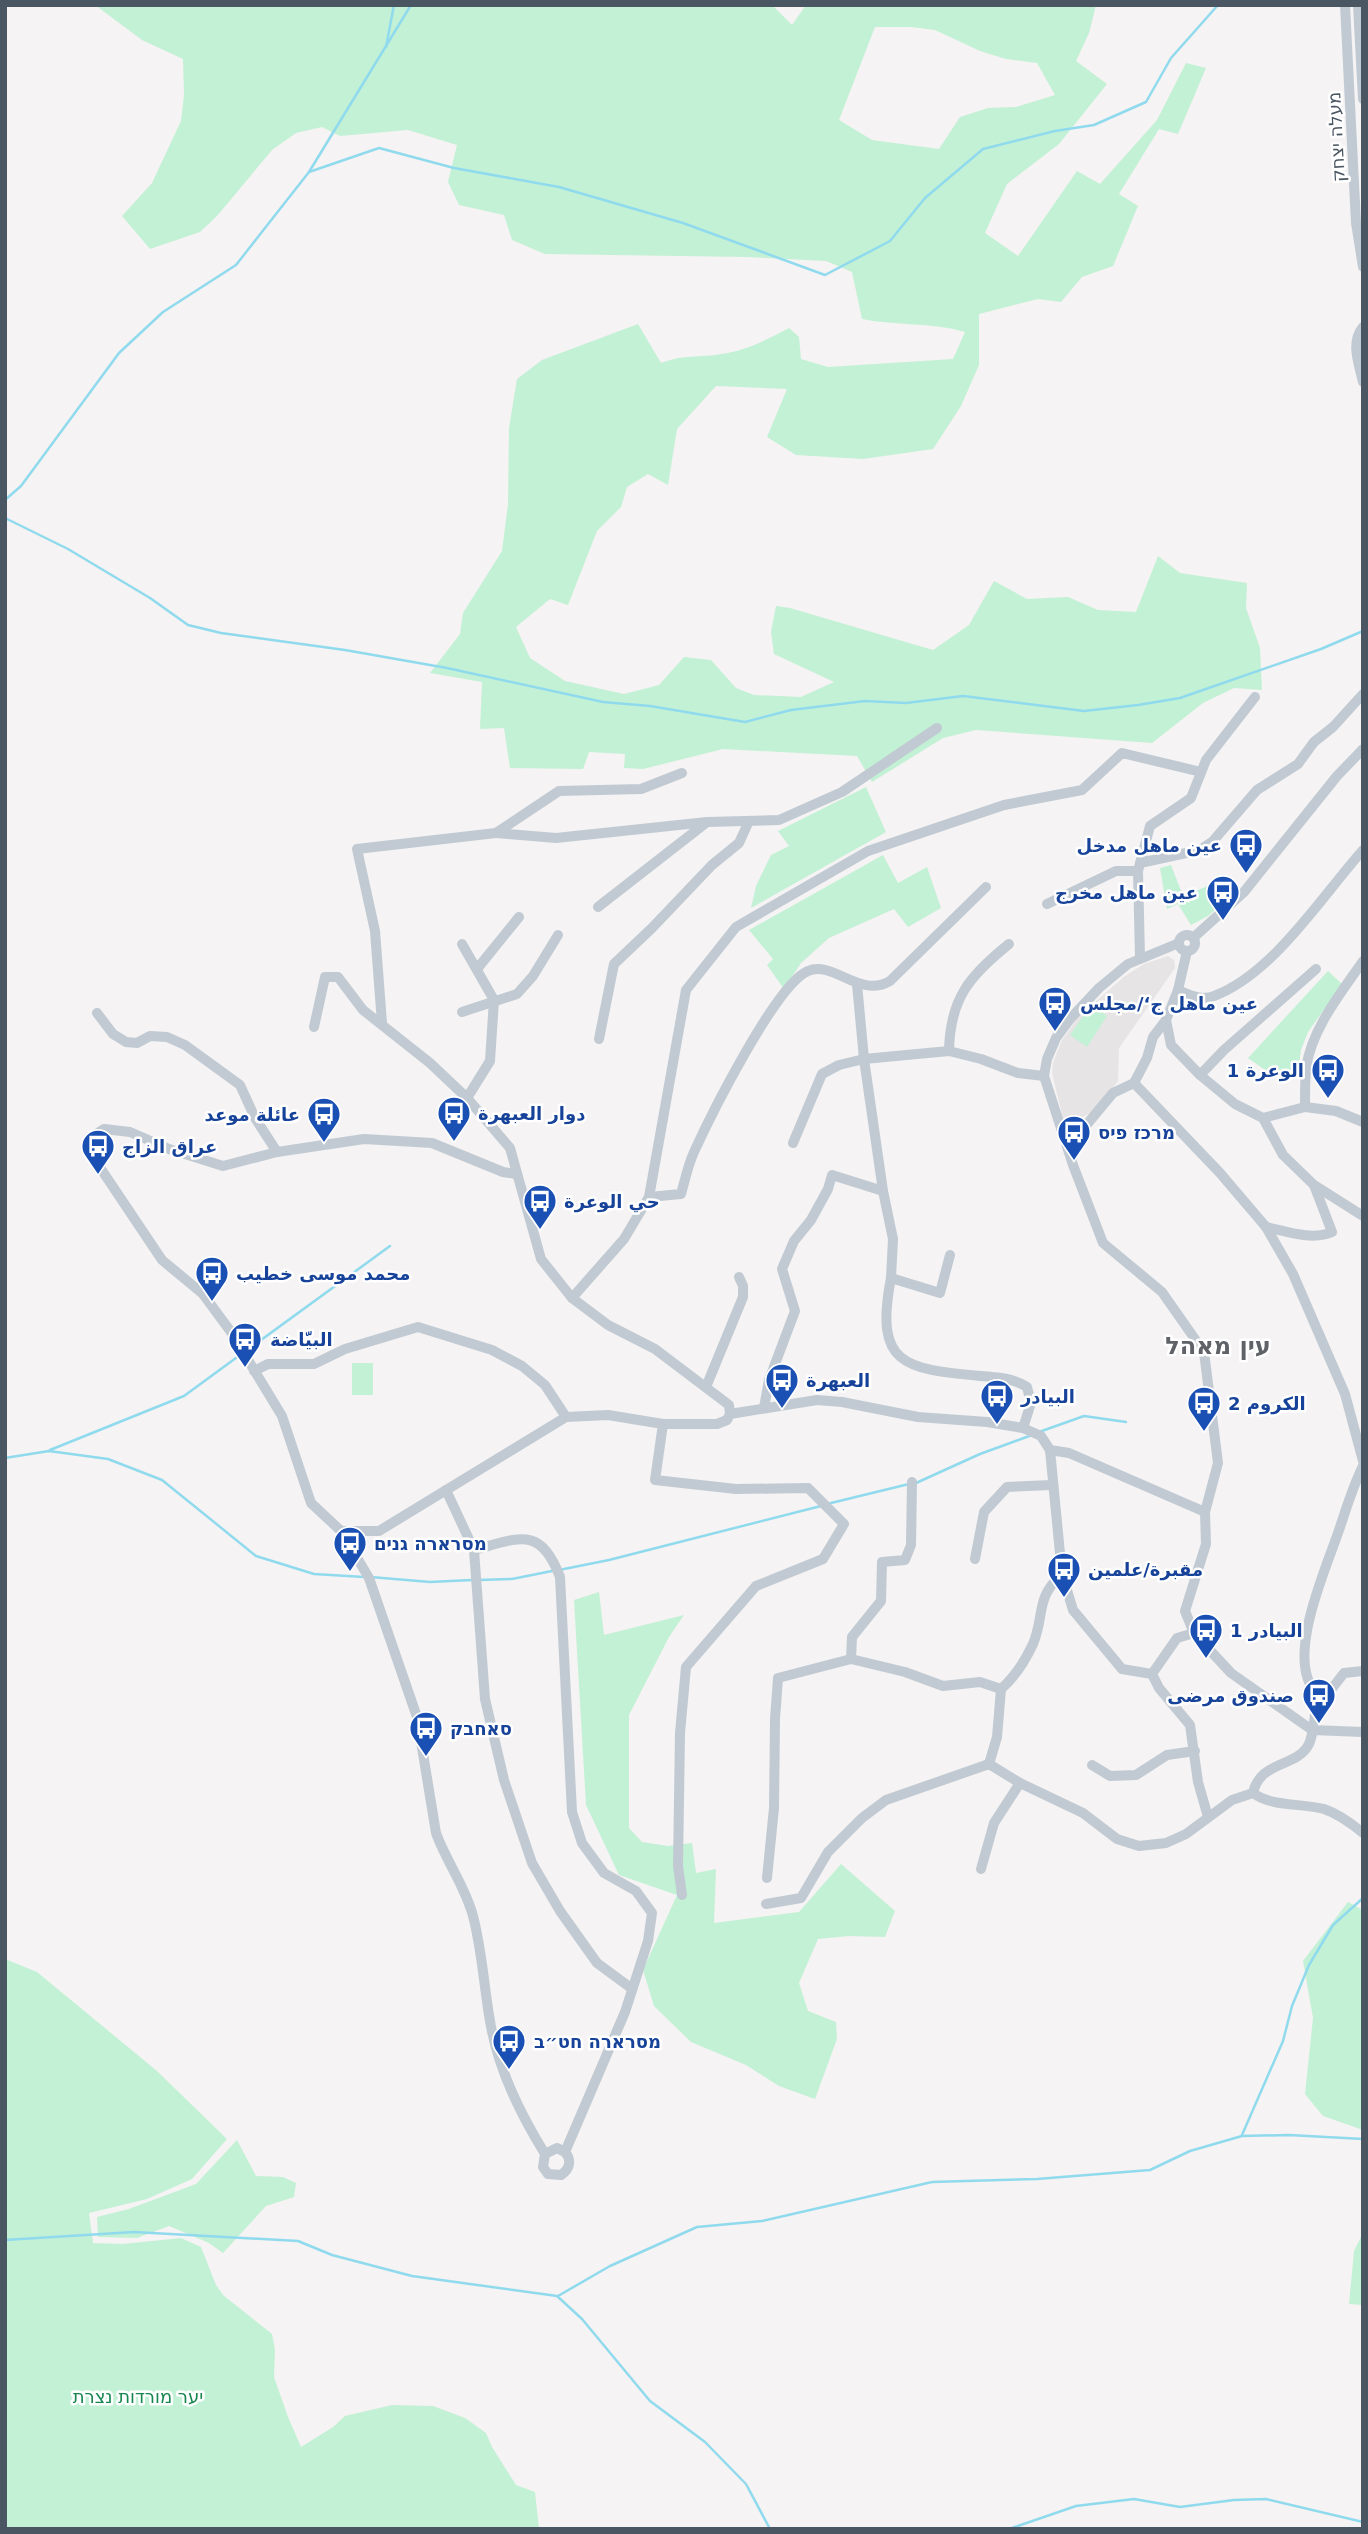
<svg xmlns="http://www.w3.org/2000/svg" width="1368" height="2534" font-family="'DejaVu Sans',Vazirmatn,Heebo,sans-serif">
<rect width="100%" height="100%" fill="#f5f3f3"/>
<path fill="#e6e4e5" d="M 1168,956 L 1174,960 L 1175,968 L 1119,1048 L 1118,1081 L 1094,1111 L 1072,1123 L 1064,1122 L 1052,1073 L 1053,1063 L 1061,1042 L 1078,1017 L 1125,976 L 1144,964 Z"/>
<g fill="#c3f1d5" fill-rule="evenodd">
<path d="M 95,5 L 772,5 L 792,25 L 806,5 L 1096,5 L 1089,33 L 1076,61 L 1107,84 L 1059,144 L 1007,184 L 985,233 L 1018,256 L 1077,171 L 1100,184 L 1157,120 L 1186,63 L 1206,68 L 1178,134 L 1159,129 L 1119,194 L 1138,206 L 1113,266 L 1082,277 L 1061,302 L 1038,299 L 979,314 L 979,365 L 961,406 L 933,449 L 863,459 L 796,455 L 767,437 L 787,389 L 716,386 L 677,429 L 668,485 L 648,474 L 627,487 L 621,507 L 597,531 L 568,605 L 550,599 L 516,627 L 530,658 L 565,681 L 624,694 L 659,685 L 684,657 L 711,660 L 736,688 L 754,695 L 801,697 L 834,682 L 774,654 L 771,632 L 776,606 L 790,608 L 933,650 L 969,625 L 994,581 L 1027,599 L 1068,597 L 1098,610 L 1136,612 L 1158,556 L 1180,573 L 1247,583 L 1246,608 L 1260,648 L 1262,690 L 1234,688 L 1203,703 L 1152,743 L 976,730 L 943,738 L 872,782 L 857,756 L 723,749 L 643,769 L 624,768 L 625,754 L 589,752 L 583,769 L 510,768 L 504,728 L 480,729 L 482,682 L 430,673 L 460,634 L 463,613 L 502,551 L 508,504 L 509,428 L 517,379 L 542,360 L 638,324 L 661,363 C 685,354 698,358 721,354 C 746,351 768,339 789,328 L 799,337 L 801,359 L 828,367 L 953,359 L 965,332 C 931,322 896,326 862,319 L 852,272 L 826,261 L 747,257 L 545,254 L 512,240 L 504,215 L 459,205 L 448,182 L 457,145 L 408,130 L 340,136 L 322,127 L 296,133 L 272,150 L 217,216 L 200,232 L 150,249 L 122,216 L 152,183 L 181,121 L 184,95 L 183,59 L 142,40 ZM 875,27 L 912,27 L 935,30 L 980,51 L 1006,59 L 1037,63 L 1055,95 L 1016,107 L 988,108 L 960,117 L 939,149 L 872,140 L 839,120 Z"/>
<path d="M 866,787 L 886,832 L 751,908 L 756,886 L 771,855 L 789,846 L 778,831 Z"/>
<path d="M 883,855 L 898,883 L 927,867 L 941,908 L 908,927 L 894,909 L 829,938 L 801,963 L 784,989 L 767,965 L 773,959 L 749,930 Z"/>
<path d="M 1171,865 L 1185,901 L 1189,903 L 1196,891 L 1214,883 L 1225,901 L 1208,916 L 1191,925 L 1178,904 L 1167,909 L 1160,868 Z"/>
<path d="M 1328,971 L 1342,984 L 1308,1032 L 1301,1050 L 1297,1078 L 1268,1072 L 1248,1058 Z"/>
<path d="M 1091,1005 L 1107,1016 L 1087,1047 L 1070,1035 Z"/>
<rect x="352" y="1363" width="21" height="32"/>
<path d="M 599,1592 L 604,1635 L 684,1615 L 669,1637 L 629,1715 L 629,1828 L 642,1842 L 668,1846 L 692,1843 L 696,1873 L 716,1869 L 714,1923 L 799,1912 L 841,1864 L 895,1911 L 885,1937 L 849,1936 L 818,1939 L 799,1983 L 808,2011 L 836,2022 L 837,2039 L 815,2099 L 779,2086 L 746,2065 L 691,2042 L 654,2006 L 643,1970 L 677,1895 L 619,1875 L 586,1805 L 574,1600 Z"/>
<path d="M 1348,1902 L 1363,1910 L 1363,2130 L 1323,2116 L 1305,2094 L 1313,2018 L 1303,1961 Z"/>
<path d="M 5,1959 L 37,1972 L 157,2071 L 227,2139 L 192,2179 L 147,2199 L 89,2213 L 93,2243 L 123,2244 L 181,2238 L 201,2247 L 216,2285 L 223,2295 L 272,2334 L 275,2350 L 274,2377 L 288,2417 L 301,2447 L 333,2427 L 345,2416 L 392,2405 L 433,2406 L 465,2418 L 486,2433 L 492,2447 L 516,2485 L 535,2492 L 539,2529 L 5,2529 Z"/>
<path d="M 237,2140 L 256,2176 L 283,2177 L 296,2183 L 294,2197 L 266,2206 L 223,2253 L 209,2243 L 169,2226 L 137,2238 L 98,2237 L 97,2217 L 129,2209 L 196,2184 Z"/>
<path d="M 1363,2233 L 1363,2305 L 1349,2304 L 1354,2251 Z"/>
</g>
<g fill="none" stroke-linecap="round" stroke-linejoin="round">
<g stroke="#90daee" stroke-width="2.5">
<path d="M 386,47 L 394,5"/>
<path d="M 309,172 L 411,5"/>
<path d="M 5,500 L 21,486 L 119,353 L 163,312 L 236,265 L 309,172 L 379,148 L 454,168 L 559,187 L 683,223 L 825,275 L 890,241 L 925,198 L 983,149 L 1055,131 L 1094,125 L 1146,102 L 1171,58 L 1218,5"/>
<path d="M 5,518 L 68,549 L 150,598 L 188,625 L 221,633 L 345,650 L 447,668 L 603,702 L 650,706 L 745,722 L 791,710 L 865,701 L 906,703 L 963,696 L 1084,711 L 1138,705 L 1180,698 L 1321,649 L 1363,631"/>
<path d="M 246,1351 L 390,1246"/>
<path d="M 1039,1432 L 1084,1416 L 1126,1422"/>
<path d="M 50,1450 L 184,1396 L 240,1355"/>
<path d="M 5,1458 L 49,1451 L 108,1459 L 162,1480 L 256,1556 L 314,1574 L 364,1577"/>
<path d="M 916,1483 L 980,1454 L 1032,1435"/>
<path d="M 827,1504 L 909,1484"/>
<path d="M 559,1570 L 609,1560 L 821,1506"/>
<path d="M 371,1577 L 430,1582 L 472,1580"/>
<path d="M 479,1580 L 512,1579 L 552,1571"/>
<path d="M 1242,2135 L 1283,2041 L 1292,2006 L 1309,1965 L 1333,1925 L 1363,1898"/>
<path d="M 5,2240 L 134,2232 L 298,2241 L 332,2255 L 412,2276 L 557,2296 L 582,2319 L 650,2401 L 705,2442 L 746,2484 L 770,2529"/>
<path d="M 558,2296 L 610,2266 L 697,2227 L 762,2221 L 932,2182 L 1037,2179 L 1150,2170 L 1190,2151 L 1242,2136 L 1289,2135 L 1363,2139"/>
<path d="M 1009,2529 L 1076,2506 L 1134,2499 L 1180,2507 L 1234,2500 L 1266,2499 L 1363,2522"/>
</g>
<g stroke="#c1cad2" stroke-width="10">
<path d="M 1345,5 L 1356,223 L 1363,267"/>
<path d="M 1358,5 L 1363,99"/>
<path d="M 1363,327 C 1350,343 1359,364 1363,382"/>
<path d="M 496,833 L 556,838 L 707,822 L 779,820 L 842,792 L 937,728"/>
<path d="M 1140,863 L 1200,850 L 1213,841 L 1257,790 L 1298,764 L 1314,742 L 1333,727 L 1363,694"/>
<path d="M 1047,904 L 1116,871 L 1138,871"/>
<path d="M 598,907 L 707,822"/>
<circle cx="1187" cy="943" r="8"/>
<path d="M 1193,938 L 1244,892 L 1337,776 L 1363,749"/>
<path d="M 1179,943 L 1128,964 L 1099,988 L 1070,1019 L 1056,1038 L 1047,1059 L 1044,1076 L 1073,1165 L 1103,1243 L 1162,1292 L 1204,1352 L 1218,1463 L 1205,1512 L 1206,1544 L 1185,1611 L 1194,1633 L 1231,1673 L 1312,1730 L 1363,1732"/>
<path d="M 462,944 L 494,1000 L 490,1061 L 467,1098"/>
<path d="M 1187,951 L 1178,990 L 1166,1020 L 1171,1045 L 1200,1075 L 1235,1104 L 1263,1118 L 1305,1107 L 1336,1111 L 1363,1122"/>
<path d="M 1140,958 L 1138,871 L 1150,826 L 1191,798 L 1206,760 L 1255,697"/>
<path d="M 477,969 L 519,917"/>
<path d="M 857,984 L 864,1059 L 883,1191"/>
<path d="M 1178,990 C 1190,995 1202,1001 1214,996 C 1273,974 1322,896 1363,850"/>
<path d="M 462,1012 L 517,994 L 533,976 L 558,935"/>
<path d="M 97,1013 L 113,1034 L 126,1042 L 137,1043 L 150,1036 L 167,1037 L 185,1045 L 240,1085 L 255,1118 L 277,1152"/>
<path d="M 382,1023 L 375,931 L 357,849 L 496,833 L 559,791 L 641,789 L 682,773"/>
<path d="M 314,1027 L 325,977 L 338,977 L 363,1010 L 430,1063 L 467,1098 L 510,1148 L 541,1259 L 572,1298 L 608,1325 L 655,1349 L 729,1405 L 730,1414"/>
<path d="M 599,1039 L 614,964 L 652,928 L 712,865 L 739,843 L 749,821"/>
<path d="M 949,1051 C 950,999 969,976 1009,944"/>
<path d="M 1200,1075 L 1224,1050 L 1316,969"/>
<path d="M 1134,1083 L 1220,1173 L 1266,1227 L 1293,1274 L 1345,1394 L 1363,1461"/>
<path d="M 1305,1107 C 1305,1094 1305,1081 1306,1068 C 1312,1028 1341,993 1363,961"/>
<path d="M 1263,1118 L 1283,1155 L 1314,1185 L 1363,1216"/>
<path d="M 1063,1135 L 1088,1123 L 1113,1093 L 1134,1083 L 1147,1058 L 1153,1037 L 1166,1020"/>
<path d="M 793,1143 L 822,1074 L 839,1065 L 864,1059 L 949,1051 L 981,1059 L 1018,1073 L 1044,1076"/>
<path d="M 516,1174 L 503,1172 L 432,1143 L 364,1139 L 277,1152 L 223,1166 L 169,1149 L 130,1132 L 104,1129 L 95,1135 L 92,1145 L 93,1157 L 162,1260 L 203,1294 L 231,1332 L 282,1416 L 311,1503 L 341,1531 L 369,1578 L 417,1717 L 436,1833 C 446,1861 465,1886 473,1916 C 482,1950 484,1987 490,2021 C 498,2069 520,2113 545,2154"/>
<path d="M 649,1197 L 681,1194 C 685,1180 688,1165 694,1152 C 710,1117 776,984 808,971 C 833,960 860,999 890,981 L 986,887"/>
<path d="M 1266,1227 C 1285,1231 1313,1241 1332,1232 L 1314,1185"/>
<path d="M 950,1255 L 940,1293 L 891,1278 C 874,1365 904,1369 980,1376 C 996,1377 1013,1378 1027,1387 L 1031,1403 L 1023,1428"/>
<path d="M 572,1298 L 624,1239 L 649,1197 L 686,990 L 736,927 L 868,851 L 1004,805 L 1082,790 L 1122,753 L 1201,772"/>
<path d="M 254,1371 L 268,1364 L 314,1364 L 345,1349 L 418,1327 L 492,1350 L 522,1366 L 545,1385 L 566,1417"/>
<path d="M 706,1387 L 743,1297 L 743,1286 L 739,1277"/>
<path d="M 764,1408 L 769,1380 L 795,1311 L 782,1269 L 794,1241 L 811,1220 L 828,1189 L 832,1175 L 883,1191 L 893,1239 L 891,1278"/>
<path d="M 663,1424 L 655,1480 L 736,1489 L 808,1488 L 844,1524 L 823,1559 L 756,1586 L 686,1667 L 680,1733 L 678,1866 L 682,1895"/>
<path d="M 1050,1450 L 1062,1574 L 1073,1610 L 1122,1669 L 1152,1674 L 1177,1638 L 1194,1633"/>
<path d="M 446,1490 L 474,1550 L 485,1699 L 504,1780 L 532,1863 L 560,1911 L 597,1963 L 631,1988"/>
<path d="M 341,1531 L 379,1531 L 566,1417 L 608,1415 L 663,1424 L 717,1424 L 727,1420 L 730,1414 L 817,1400 L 842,1402 L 918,1417 L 987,1422 L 1023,1428 L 1041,1436 L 1050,1450 L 1069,1453 L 1205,1512"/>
<path d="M 474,1550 C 519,1538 540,1525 560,1577 L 572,1812 L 582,1843 L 604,1873 L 636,1891 L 652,1913 L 648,1941 L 625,2012 L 565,2152 C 572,2160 570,2169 561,2175 L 548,2174 L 543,2167 L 545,2154 L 557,2148 L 565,2152"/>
<path d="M 975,1559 L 984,1512 L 1007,1487 L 1052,1485"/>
<path d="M 851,1659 L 852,1637 L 881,1601 L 882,1562 L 905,1560 L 911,1545 L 912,1482"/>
<path d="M 1152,1674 L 1159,1688 L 1190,1725 L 1198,1782 L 1208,1817"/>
<path d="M 1001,1689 C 1015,1677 1025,1661 1033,1644 C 1045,1615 1035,1598 1062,1574"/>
<path d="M 1317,1694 C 1284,1661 1325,1571 1338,1533 C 1346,1510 1352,1488 1363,1466"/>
<path d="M 1092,1765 L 1110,1776 L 1136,1775 L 1167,1755 L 1195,1751"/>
<path d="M 1253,1793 C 1260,1760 1297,1768 1309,1744 C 1315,1730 1315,1709 1317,1694 L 1330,1691 L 1344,1673 L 1363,1671"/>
<path d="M 981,1869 L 994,1823 L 1020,1783"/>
<path d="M 767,1878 L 774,1808 L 775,1719 L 778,1678 L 851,1659 L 905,1672 L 943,1686 L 980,1682 L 1001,1689 L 997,1737 L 989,1764"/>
<path d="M 766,1904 L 801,1898 L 828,1852 L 862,1818 L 886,1800 L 989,1764 L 1020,1783 L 1083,1813 L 1117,1839 L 1139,1846 L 1166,1843 L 1186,1834 L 1232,1800 L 1253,1793 C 1272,1807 1301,1803 1324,1809 C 1339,1814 1351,1823 1363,1833"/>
</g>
</g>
<defs>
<symbol id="bus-pin" viewBox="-11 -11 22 30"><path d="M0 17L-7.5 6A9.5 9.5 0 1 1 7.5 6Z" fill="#1a4fb4" stroke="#fff"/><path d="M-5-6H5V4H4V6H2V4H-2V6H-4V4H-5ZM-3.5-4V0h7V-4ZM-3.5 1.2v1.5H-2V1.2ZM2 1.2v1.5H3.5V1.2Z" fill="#fff"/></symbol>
</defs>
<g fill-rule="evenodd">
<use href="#bus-pin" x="1227" y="826" width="38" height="52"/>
<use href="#bus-pin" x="1204" y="873" width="38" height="52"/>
<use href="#bus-pin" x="1036" y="984" width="38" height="52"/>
<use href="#bus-pin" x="1309" y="1051" width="38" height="52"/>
<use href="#bus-pin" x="435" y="1094" width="38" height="52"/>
<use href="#bus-pin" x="305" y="1095" width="38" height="52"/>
<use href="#bus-pin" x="1055" y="1113" width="38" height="52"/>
<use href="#bus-pin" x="79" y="1127" width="38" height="52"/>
<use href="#bus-pin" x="521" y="1182" width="38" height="52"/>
<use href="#bus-pin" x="193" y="1254" width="38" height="52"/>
<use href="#bus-pin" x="226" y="1320" width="38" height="52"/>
<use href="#bus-pin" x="763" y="1361" width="38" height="52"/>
<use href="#bus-pin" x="978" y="1377" width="38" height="52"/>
<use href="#bus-pin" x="1185" y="1384" width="38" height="52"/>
<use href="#bus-pin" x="331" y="1524" width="38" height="52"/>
<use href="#bus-pin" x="1045" y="1550" width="38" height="52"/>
<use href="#bus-pin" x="1187" y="1611" width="38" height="52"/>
<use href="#bus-pin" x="1300" y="1676" width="38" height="52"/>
<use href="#bus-pin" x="407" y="1709" width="38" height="52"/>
<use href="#bus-pin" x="490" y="2022" width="38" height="52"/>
</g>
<g text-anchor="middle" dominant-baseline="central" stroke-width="5" stroke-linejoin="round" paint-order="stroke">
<g font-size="18" fill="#4a5661" stroke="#fff">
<text transform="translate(1336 137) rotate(-93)">מעלה יצחק</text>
</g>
<g font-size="18" font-weight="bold" fill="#164399" stroke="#fff" text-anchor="start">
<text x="1222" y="845" text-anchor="end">عين ماهل مدخل</text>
<text x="1198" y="892" text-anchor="end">عين ماهل مخرج</text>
<text x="1080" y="1003">عين ماهل ج‘/مجلس</text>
<text x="1304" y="1070" text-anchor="end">الوعرة 1</text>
<text x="478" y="1113">دوار العبهرة</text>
<text x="300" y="1114" text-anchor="end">عائلة موعد</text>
<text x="1098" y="1132">מרכז פיס</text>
<text x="122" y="1146">عراق الزاج</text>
<text x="564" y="1201">حي الوعرة</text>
<text x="236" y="1273">محمد موسى خطيب</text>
<text x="270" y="1339">البيّاضة</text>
<text x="806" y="1380">العبهرة</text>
<text x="1021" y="1396">البيادر</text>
<text x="1228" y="1403">الكروم 2</text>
<text x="374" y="1543">מסרארה גנים</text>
<text x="1088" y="1569">مقبرة/علمين</text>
<text x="1230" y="1630">البيادر 1</text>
<text x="1294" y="1695" text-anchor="end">صندوق مرضى</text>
<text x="450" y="1728">סאחבק</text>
<text x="534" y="2041">מסרארה חט״ב</text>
</g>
<g font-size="18" fill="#17864f" stroke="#fff">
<text x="138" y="2396">יער מורדות נצרת</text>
</g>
<g font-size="24" font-weight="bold" fill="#5f6368" stroke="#fff">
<text x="1218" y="1346">עין מאהל</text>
</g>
</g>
<rect width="1368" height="2534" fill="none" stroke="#4a5661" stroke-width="14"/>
</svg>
